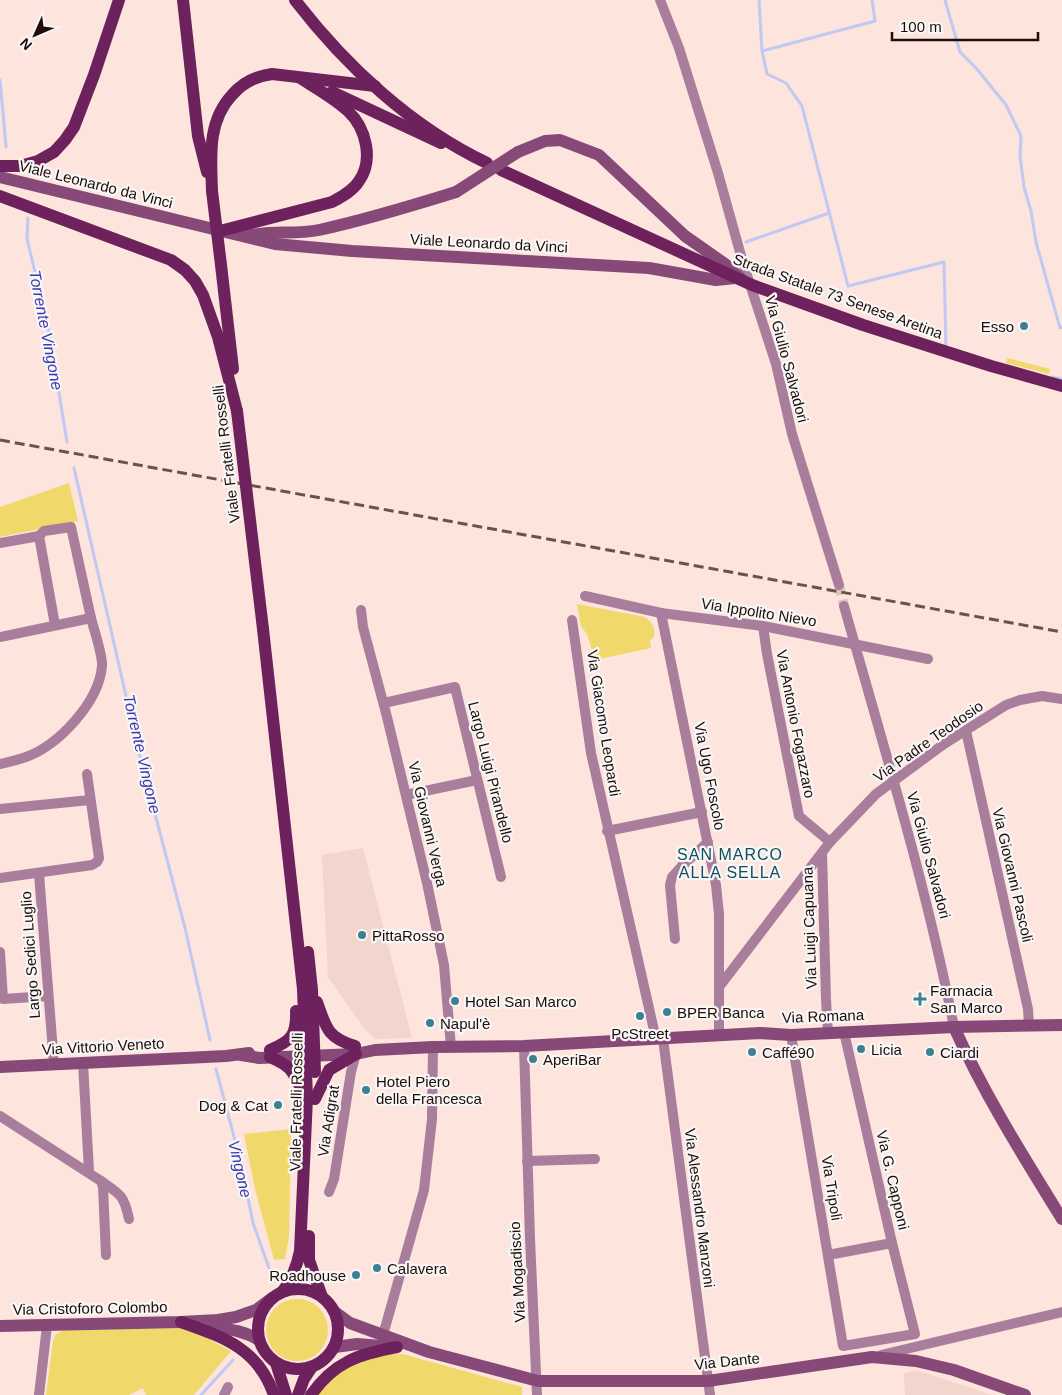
<svg xmlns="http://www.w3.org/2000/svg" width="1062" height="1395" font-family="Arial,sans-serif">
<rect width="100%" height="100%" fill="#fde4dc"/>
<g fill="#f2d5cc">
<path d="M 363,848 L 412,1038 L 375,1039 L 364,1028 L 328,977 L 322,855 Z"/>
<path d="M 915,1370 L 978,1390 L 992,1395 L 905,1395 L 904,1374 Z"/>
</g>
<g fill="#f1d86b">
<path d="M 1007,358 L 1050,369 L 1049,374 L 1006,363 Z"/>
<path d="M 69,483 L 78,521 L 0,537 L 0,507 Z"/>
<path d="M 577,604 L 645,617 C 652,623 656,627 654,637 L 650,640 L 651,648 L 595,660 L 587,634 L 581,626 Z"/>
<path d="M 291,1129 L 289,1236 L 285,1259 L 274,1260 L 255,1189 L 244,1134 Z"/>
<circle cx="297" cy="1330" r="31"/>
<path d="M 180,1328 L 212,1336 L 212,1341 L 231,1351 L 194,1395 L 146,1395 L 143,1388 L 129,1395 L 46,1395 L 53,1341 L 56,1334 L 64,1330 Z"/>
<path d="M 385,1354 L 403,1354 L 522,1387 L 522,1395 L 316,1395 L 323,1386 L 351,1363 Z"/>
</g>
<g fill="none" stroke-linecap="round" stroke-linejoin="round">
<g stroke="#c1c8f3" stroke-width="3">
<path d="M 759,0 L 762,51 L 767,74 L 786,83 L 802,106 L 848,286 L 944,262 L 946,348"/>
<path d="M 945,0 L 960,52 L 977,69 L 1006,105 L 1021,136 L 1020,156 L 1024,187 L 1031,211 L 1036,242 L 1060,328 L 1062,327"/>
<path d="M 762,51 L 875,21 L 872,0"/>
<path d="M 0,80 L 6,147"/>
<path d="M 28,218 L 27,239 L 48,326 L 67,442"/>
<path d="M 746,242 L 829,213"/>
<path d="M 1052,377 L 1062,379"/>
<path d="M 74,468 L 139,753 L 185,928 L 210,1040"/>
<path d="M 216,1069 L 241,1163 L 253,1223 L 269,1268"/>
<path d="M 201,1395 L 233,1360"/>
</g>
<path stroke="#dcc4bc" stroke-width="10" stroke-dasharray="10 5" stroke-linecap="butt" d="M 839,585 L 844,606"/>
<g stroke="#a97e9d" stroke-width="10">
<path d="M 660,0 L 679,48 L 718,173 L 743,263 L 776,364 L 792,434 L 839,585"/>
<path d="M 39,536 L 44,531 L 71,527 L 91,618"/>
<path d="M 0,543 L 39,536 L 55,625"/>
<path d="M 585,596 L 661,613 L 763,626 L 928,659"/>
<path d="M 844,606 C 883,745 926,884 954,1027"/>
<path d="M 361,610 L 363,627 L 387,717 L 427,883 L 444,965 L 451,1047"/>
<path d="M 661,613 L 716,885 L 719,914 L 719,1035"/>
<path d="M 572,620 L 591,753 L 656,1039"/>
<path d="M 763,626 L 767,654 L 799,816 L 830,842"/>
<path d="M 0,637 L 91,618 C 94,630 103,656 102,666 C 99,702 59,745 26,757 C 18,760 9,762 0,764"/>
<path d="M 384,703 L 455,687 L 501,877"/>
<path d="M 966,731 L 1028,1009 L 1029,1025"/>
<path d="M 406,795 L 477,780"/>
<path d="M 0,809 L 90,800"/>
<path d="M 607,831 L 702,812"/>
<path d="M 822,853 L 826,999 L 828,1033"/>
<path d="M 39,874 L 54,1064"/>
<path d="M 0,878 L 92,865 L 97,862 L 99,858 L 87,774"/>
<path d="M 675,939 L 670,885 L 672,877 L 681,867 L 708,842"/>
<path d="M 0,952 L 3,999 L 48,996"/>
<path d="M 719,987 L 830,842 L 876,794 L 944,744 L 1006,705 L 1020,700 L 1042,696 L 1062,699"/>
<path d="M 791,1035 L 843,1346 L 915,1334 L 892,1243 L 844,1032"/>
<path d="M 663,1039 L 710,1395"/>
<path d="M 524,1046 L 530,1239 L 537,1395"/>
<path d="M 83,1063 L 89,1171"/>
<path d="M 0,1116 L 101,1181 L 103,1187 L 106,1255"/>
<path d="M 527,1161 L 595,1159"/>
<path d="M 101,1181 C 120,1194 124,1195 129,1219"/>
<path d="M 329,1192 L 334,1179 L 351,1072 L 356,1054"/>
<path d="M 828,1255 L 892,1243"/>
<path d="M 383,1335 L 424,1190 L 432,1119 L 433,1047"/>
<path d="M 881,1355 L 1062,1312"/>
<path d="M 39,1395 L 47,1326"/>
<path d="M 224,1395 L 228,1387"/>
</g>
<g stroke="#874a78" stroke-width="12">
<path d="M 518,152 L 545,141 L 560,140 L 599,155 L 685,236 L 725,264 L 741,279"/>
<path d="M 0,177 L 275,244 L 352,251 L 649,268 L 716,280 L 735,278"/>
<path d="M 247,236 C 270,230 295,235 319,230 C 365,220 411,206 456,192"/>
<path d="M 954,1027 C 984,1094 1023,1156 1062,1219"/>
<path d="M 241,1055 L 259,1058 L 356,1054 L 375,1050 L 433,1047 L 524,1046 L 760,1033 L 791,1035 L 954,1027 L 1062,1025"/>
<path d="M 0,1067 L 226,1056 L 249,1053"/>
<path d="M 335,1312 L 350,1323 L 429,1352 L 538,1381 L 708,1381 L 872,1357 L 916,1361 L 954,1370 L 1025,1395"/>
<path d="M 0,1326 L 181,1322 L 218,1320 L 236,1317 L 256,1310 L 272,1298"/>
<path d="M 208,1326 C 226,1329 243,1330 259,1340"/>
<path d="M 335,1347 L 357,1344 L 394,1347"/>
</g>
<g stroke="#6d225d" stroke-width="12">
<path d="M 183,0 L 198,136 L 207,172"/>
<path d="M 295,0 C 345,65 411,127 487,163"/>
<path d="M 332,92 L 441,143"/>
<path d="M 0,166 L 20,166 L 38,161 L 54,152 L 65,140 L 74,127 L 94,75 L 119,0"/>
<path d="M 501,170 L 752,285 L 863,325 L 991,366 L 1062,386"/>
<path d="M 212,191 C 211,157 207,122 232,95 C 243,82 256,76 272,74 L 375,86"/>
<path d="M 0,196 L 171,260 L 185,270 L 195,281 L 203,295 L 218,337 L 237,411"/>
<path d="M 220,231 L 332,202 C 341,197 353,191 359,181 C 374,160 366,128 348,111 C 334,98 316,88 300,78"/>
<path d="M 221,265 L 233,369"/>
<path d="M 263,629 L 303,989 L 307,1098 L 300,1251 C 297,1266 292,1280 282,1292"/>
<path d="M 308,952 L 312,990 L 315,1072"/>
<path d="M 317,1002 C 326,1027 327,1038 355,1046"/>
<path d="M 270,1050 C 291,1041 297,1035 296,1011"/>
<path d="M 270,1057 C 295,1068 292,1072 304,1094"/>
<path d="M 315,1099 L 329,1070 L 356,1054"/>
<path d="M 309,1236 L 309,1260 L 322,1297"/>
<circle cx="298" cy="1329" r="40"/>
<path d="M 181,1322 C 223,1337 258,1348 274,1395"/>
<path d="M 276,1363 L 286,1395"/>
<path d="M 298,1395 L 304,1379 L 312,1367"/>
<path d="M 311,1395 C 334,1362 359,1354 397,1347"/>
</g>
<path stroke="#69534d" stroke-width="3" stroke-dasharray="10 5" stroke-linecap="butt" d="M 0,440 L 1062,632"/>
<path stroke="#874a78" stroke-width="12" d="M 456,192 L 518,152"/>
<g stroke="#6d225d" stroke-width="12">
<path d="M 212,191 L 221,265"/>
<path d="M 237,411 L 263,629"/>
</g>
</g>
<g fill="#3d8091" stroke="#f7f7f7" stroke-width="2">
<circle cx="1024" cy="326" r="5"/>
<circle cx="362" cy="935" r="5"/>
<path d="M917.5 991.5h5v5h5v5h-5v5h-5v-5h-5v-5h5z"/>
<circle cx="455" cy="1001" r="5"/>
<circle cx="667" cy="1012" r="5"/>
<circle cx="640" cy="1016" r="5"/>
<circle cx="430" cy="1023" r="5"/>
<circle cx="861" cy="1049" r="5"/>
<circle cx="752" cy="1052" r="5"/>
<circle cx="930" cy="1052" r="5"/>
<circle cx="533" cy="1059" r="5"/>
<circle cx="366" cy="1090" r="5"/>
<circle cx="278" cy="1105" r="5"/>
<circle cx="377" cy="1268" r="5"/>
<circle cx="356" cy="1275" r="5"/>
</g>
<g text-anchor="middle" dominant-baseline="central" stroke-width="4.5" stroke-linejoin="round" paint-order="stroke">
<g font-size="15" fill="#210c07" stroke="#f7f7f7">
<text transform="translate(96 184) rotate(14)">Viale Leonardo da Vinci</text>
<text transform="translate(489 243) rotate(3)">Viale Leonardo da Vinci</text>
<text transform="translate(838 296) rotate(20)">Strada Statale 73 Senese Aretina</text>
<text transform="translate(787 359) rotate(75)">Via Giulio Salvadori</text>
<text transform="translate(226 454) rotate(-97)">Viale Fratelli Rosselli</text>
<text transform="translate(759 612) rotate(9)">Via Ippolito Nievo</text>
<text transform="translate(604 723) rotate(81)">Via Giacomo Leopardi</text>
<text transform="translate(796 724) rotate(79)">Via Antonio Fogazzaro</text>
<text transform="translate(928 741) rotate(-35)">Via Padre Teodosio</text>
<text transform="translate(491 772) rotate(76)">Largo Luigi Pirandello</text>
<text transform="translate(710 776) rotate(79)">Via Ugo Foscolo</text>
<text transform="translate(428 824) rotate(77)">Via Giovanni Verga</text>
<text transform="translate(929 855) rotate(75)">Via Giulio Salvadori</text>
<text transform="translate(1013 875) rotate(77)">Via Giovanni Pascoli</text>
<text transform="translate(809 928) rotate(-92)">Via Luigi Capuana</text>
<text transform="translate(30 955) rotate(-94)">Largo Sedici Luglio</text>
<text transform="translate(823 1016) rotate(-2)">Via Romana</text>
<text transform="translate(103 1046) rotate(-3)">Via Vittorio Veneto</text>
<text transform="translate(296 1102) rotate(-89)">Viale Fratelli Rosselli</text>
<text transform="translate(328 1121) rotate(-81)">Via Adigrat</text>
<text transform="translate(893 1180) rotate(77)">Via G. Capponi</text>
<text transform="translate(832 1188) rotate(81)">Via Tripoli</text>
<text transform="translate(700 1208) rotate(83)">Via Alessandro Manzoni</text>
<text transform="translate(517 1272) rotate(-93)">Via Mogadiscio</text>
<text transform="translate(90 1308) rotate(-1)">Via Cristoforo Colombo</text>
<text transform="translate(727 1361) rotate(-6)">Via Dante</text>
</g>
<g font-size="15" fill="#210c07" stroke="#f7f7f7" text-anchor="start">
<text x="1014" y="326" text-anchor="end">Esso</text>
<text x="372" y="935">PittaRosso</text>
<text x="930" y="990">Farmacia<tspan x="930" dy="17">San Marco</tspan></text>
<text x="465" y="1001">Hotel San Marco</text>
<text x="677" y="1012">BPER Banca</text>
<text x="440" y="1023">Napul'è</text>
<text x="640" y="1033" text-anchor="middle">PcStreet</text>
<text x="871" y="1049">Licia</text>
<text x="762" y="1052">Caffé90</text>
<text x="940" y="1052">Ciardi</text>
<text x="543" y="1059">AperiBar</text>
<text x="376" y="1081">Hotel Piero<tspan x="376" dy="17">della Francesca</tspan></text>
<text x="268" y="1105" text-anchor="end">Dog &amp; Cat</text>
<text x="387" y="1268">Calavera</text>
<text x="346" y="1275" text-anchor="end">Roadhouse</text>
</g>
<g font-size="16" font-style="italic" fill="#3c38ae" stroke="#f7f7f7">
<text transform="translate(46 330) rotate(79)">Torrente Vingone</text>
<text transform="translate(142 754) rotate(77)">Torrente Vingone</text>
<text transform="translate(240 1169) rotate(77)">Vingone</text>
</g>
<g font-size="16" letter-spacing="1" fill="#154d5a" stroke="#f7f7f7">
<text x="730" y="854">SAN MARCO<tspan x="730" dy="18">ALLA SELLA</tspan></text>
</g>
</g>
<g transform="translate(35 35) rotate(225)" stroke="#f7f7f7" stroke-width="4" paint-order="stroke">
<path d="M0-4L9 19L0 12L-9 19Z" fill="#210c07"/>
<text y="-8" font-size="14" font-weight="bold" text-anchor="middle" fill="#210c07">N</text>
</g>
<path d="M892 32v8h146v-8" fill="none" stroke="#210c07" stroke-width="2.5"/>
<text x="900" y="32" font-size="15" fill="#210c07" stroke="#f7f7f7" stroke-width="4" paint-order="stroke">100 m</text>
</svg>
